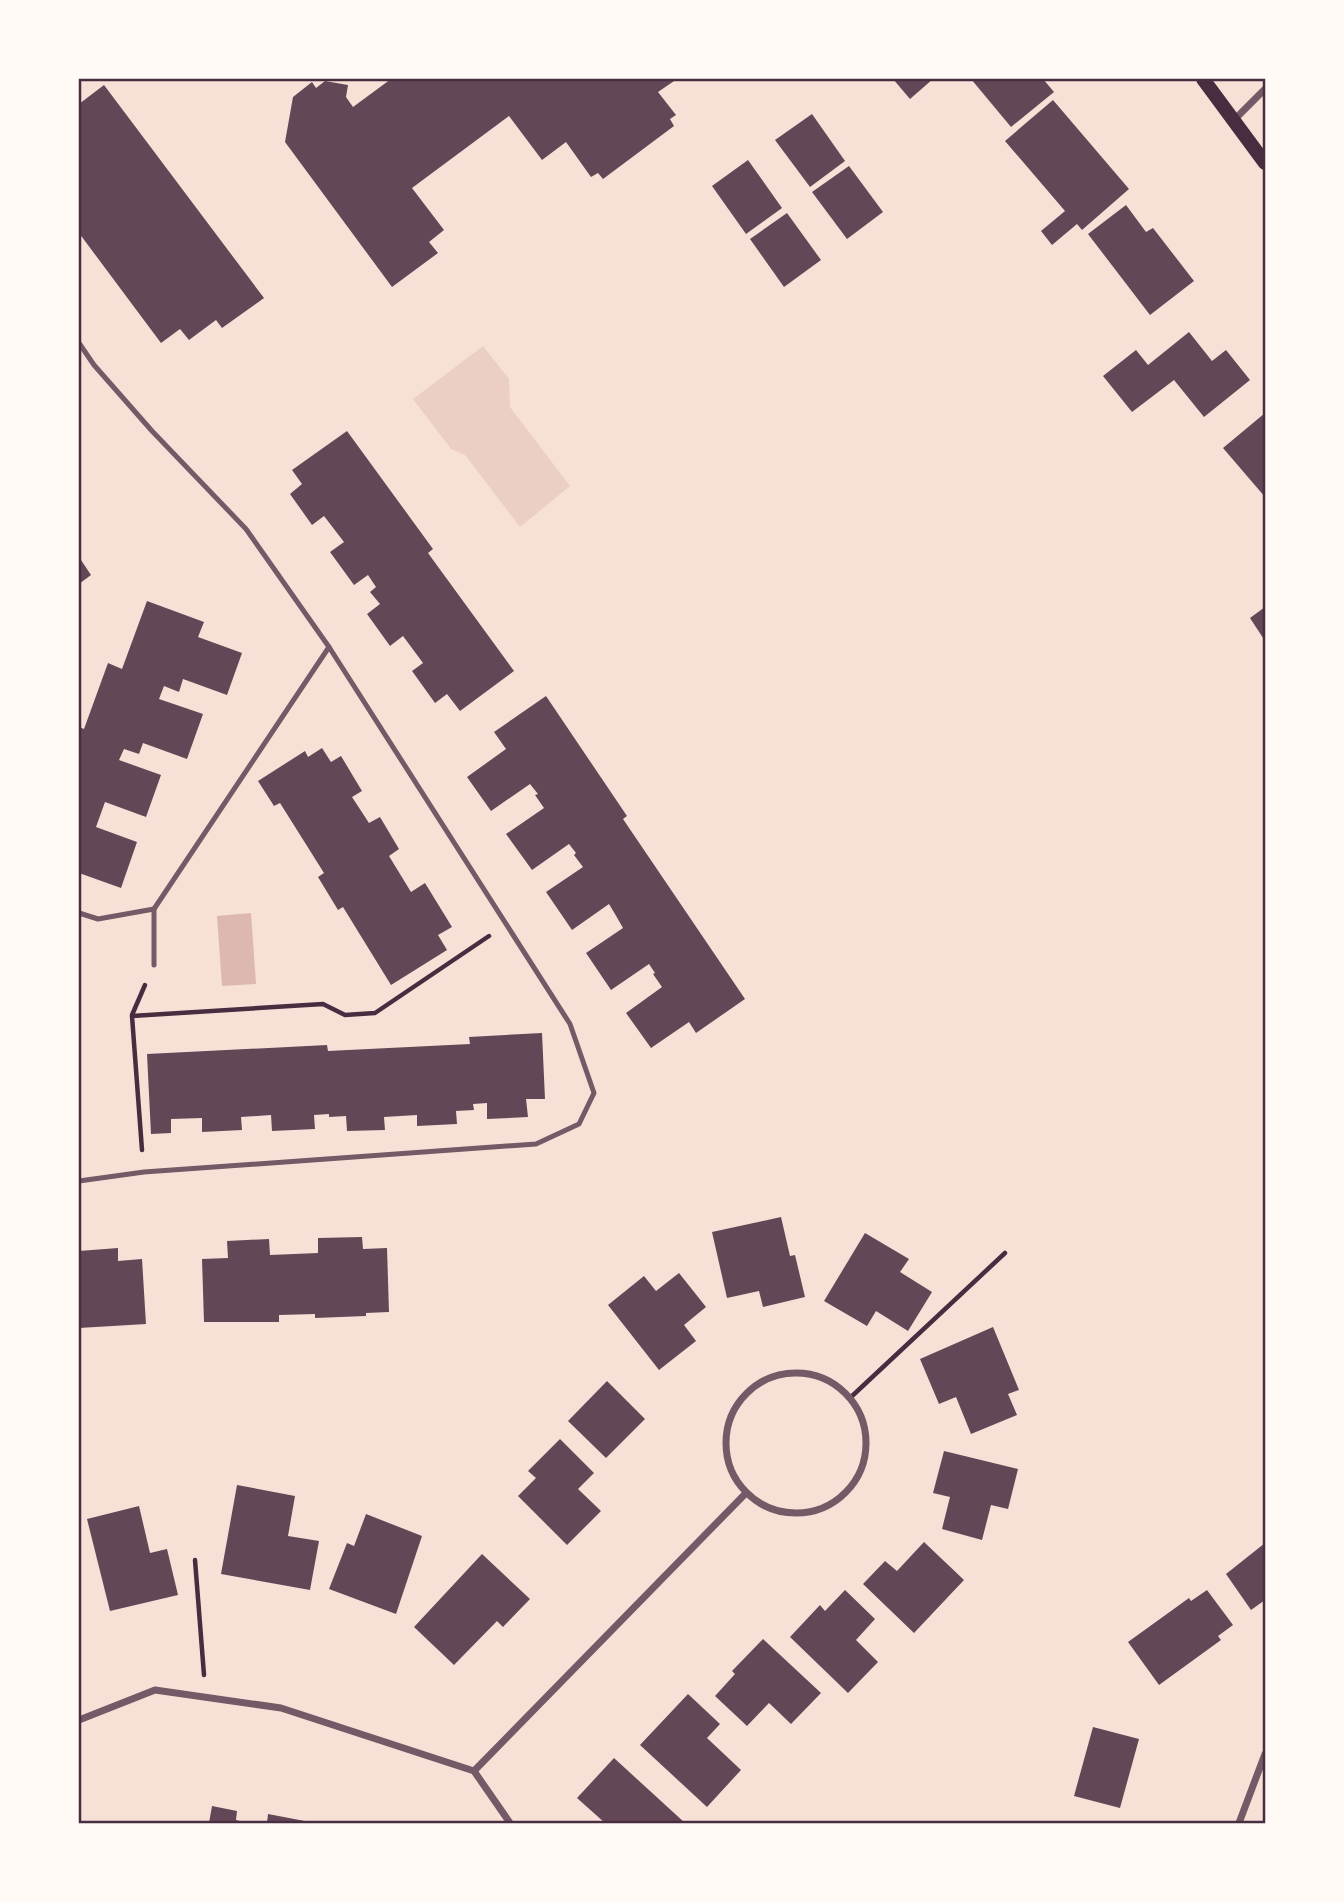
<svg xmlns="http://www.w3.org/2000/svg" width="1344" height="1902" font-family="'Fira Sans Condensed',sans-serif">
<rect width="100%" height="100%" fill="#f7e1d7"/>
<path fill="#ebcfc5" d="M 483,346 L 509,379 L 510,407 L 570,486 L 520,527 L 465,455 L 451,449 L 413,399 Z"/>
<path fill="#dcb8b0" d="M 251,913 L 256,984 L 222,986 L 217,916 Z"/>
<g fill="#644757">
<path d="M 391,79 L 677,79 L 658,92 L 676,115 L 670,119 L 674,126 L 603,179 L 598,173 L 591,177 L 566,142 L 542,160 L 509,116 L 412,188 L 444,230 L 429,242 L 438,253 L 392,287 L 285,142 L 293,97 L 312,82 L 316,88 L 325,81 L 348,85 L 346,97 L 353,107 Z"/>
<path d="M 893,79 L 933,79 L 910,99 Z"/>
<path d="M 971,79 L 1043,79 L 1054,92 L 1011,127 Z"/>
<path d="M 104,85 L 264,298 L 222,328 L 216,320 L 189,340 L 180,329 L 161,343 L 79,233 L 79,104 Z"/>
<path d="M 1053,100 L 1129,189 L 1082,230 L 1077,224 L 1052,245 L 1041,231 L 1065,211 L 1005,141 Z"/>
<path d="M 812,114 L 845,161 L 810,187 L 775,140 Z"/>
<path d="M 748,160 L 782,208 L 746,234 L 712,186 Z"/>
<path d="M 849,166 L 883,212 L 847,239 L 812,192 Z"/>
<path d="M 1126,205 L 1146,232 L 1153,228 L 1194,281 L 1150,315 L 1088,234 Z"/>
<path d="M 787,213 L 821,260 L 784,287 L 750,239 Z"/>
<path d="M 1189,332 L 1212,361 L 1226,350 L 1250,380 L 1204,417 L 1174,380 L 1132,412 L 1103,376 L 1136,350 L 1148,365 Z"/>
<path d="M 1265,413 L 1265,497 L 1223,448 Z"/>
<path d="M 347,431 L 433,549 L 428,553 L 514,671 L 460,711 L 447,694 L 435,703 L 412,671 L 423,663 L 403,636 L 390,646 L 367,614 L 380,604 L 370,592 L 376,587 L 368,575 L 354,585 L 330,552 L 344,542 L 324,516 L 312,525 L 290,494 L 302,484 L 292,470 Z"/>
<path d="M 79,557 L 91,575 L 79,584 Z"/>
<path d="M 147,601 L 204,622 L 198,637 L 242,653 L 227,695 L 183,679 L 179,692 L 164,686 L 159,699 L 203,714 L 187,759 L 143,743 L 139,754 L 124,749 L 119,760 L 161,775 L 146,817 L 105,802 L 96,827 L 137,842 L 121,888 L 79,873 L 79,727 L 84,729 L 108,663 L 122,669 Z"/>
<path d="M 1265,607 L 1265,641 L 1250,618 Z"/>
<path d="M 546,696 L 627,816 L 623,819 L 745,999 L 696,1033 L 689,1022 L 651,1048 L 626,1013 L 662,987 L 653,974 L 655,973 L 649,964 L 611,990 L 586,953 L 623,928 L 615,914 L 609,904 L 572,930 L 546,892 L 583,867 L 574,855 L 576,853 L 569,844 L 532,870 L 506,834 L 544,808 L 535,795 L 538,794 L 530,784 L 491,811 L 467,777 L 506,749 L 494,732 Z"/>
<path d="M 322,748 L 331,762 L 341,756 L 362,791 L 352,797 L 369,823 L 380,817 L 399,849 L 389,856 L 411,892 L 425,883 L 452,927 L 438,935 L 447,950 L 391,985 L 343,907 L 338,910 L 318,877 L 324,873 L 280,803 L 274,806 L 258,781 L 305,751 L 308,757 Z"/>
<path d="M 542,1033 L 545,1099 L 526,1099 L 528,1117 L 487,1119 L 487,1103 L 473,1104 L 474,1110 L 456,1111 L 457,1124 L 417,1126 L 417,1115 L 384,1117 L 385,1130 L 347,1131 L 346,1116 L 329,1117 L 329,1114 L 314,1115 L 315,1129 L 272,1131 L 271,1115 L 241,1117 L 242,1130 L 202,1132 L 202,1118 L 171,1119 L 171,1133 L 151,1134 L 147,1054 L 327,1045 L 328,1051 L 470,1044 L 469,1037 Z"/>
<path d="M 781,1217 L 790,1256 L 795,1255 L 805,1297 L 763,1307 L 759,1291 L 727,1298 L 712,1232 Z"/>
<path d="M 865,1233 L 909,1259 L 900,1272 L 932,1292 L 908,1331 L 876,1311 L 867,1326 L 824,1301 Z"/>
<path d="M 362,1237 L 363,1249 L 387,1248 L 389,1312 L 366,1313 L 366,1316 L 315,1318 L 315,1314 L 279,1315 L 279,1322 L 204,1322 L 202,1259 L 228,1258 L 227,1241 L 269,1239 L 270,1255 L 318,1253 L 318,1238 Z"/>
<path d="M 118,1248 L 118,1261 L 142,1259 L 146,1324 L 79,1328 L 79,1251 Z"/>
<path d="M 679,1273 L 706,1307 L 684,1325 L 696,1341 L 659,1370 L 608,1305 L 644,1276 L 656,1291 Z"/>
<path d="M 993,1327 L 1019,1390 L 1008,1394 L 1017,1415 L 971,1434 L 956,1397 L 939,1404 L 920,1359 Z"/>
<path d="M 607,1381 L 645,1419 L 606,1458 L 568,1421 Z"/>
<path d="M 560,1439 L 594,1473 L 578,1489 L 601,1511 L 567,1545 L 518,1496 L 536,1478 L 528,1471 Z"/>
<path d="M 944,1451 L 1018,1469 L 1008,1509 L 991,1505 L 982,1540 L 942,1529 L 950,1497 L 933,1493 Z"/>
<path d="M 237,1485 L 295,1496 L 288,1536 L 319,1541 L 310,1590 L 221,1574 Z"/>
<path d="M 139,1506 L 150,1553 L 167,1549 L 178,1595 L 110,1611 L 87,1519 Z"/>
<path d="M 366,1514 L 422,1536 L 396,1614 L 329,1589 L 347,1543 L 354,1546 Z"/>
<path d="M 924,1542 L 964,1580 L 914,1633 L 863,1584 L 885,1561 L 897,1571 Z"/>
<path d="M 1265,1543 L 1265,1600 L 1251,1610 L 1226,1574 Z"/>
<path d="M 482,1554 L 530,1599 L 503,1627 L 497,1621 L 454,1665 L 414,1627 Z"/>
<path d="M 845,1590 L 875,1619 L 856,1640 L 878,1662 L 848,1693 L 790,1637 L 820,1605 L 825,1611 Z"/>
<path d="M 1207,1590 L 1233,1625 L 1218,1636 L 1221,1640 L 1159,1685 L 1128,1642 L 1189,1598 L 1191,1601 Z"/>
<path d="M 763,1639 L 821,1693 L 791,1724 L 769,1703 L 747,1726 L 715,1696 L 735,1674 L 732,1671 Z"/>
<path d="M 688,1694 L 720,1724 L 707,1738 L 741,1770 L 707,1807 L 640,1745 Z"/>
<path d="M 1093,1727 L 1139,1739 L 1120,1808 L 1074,1796 Z"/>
<path d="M 614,1758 L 685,1823 L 605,1823 L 577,1798 Z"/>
<path d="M 212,1806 L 237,1811 L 236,1820 L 248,1823 L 209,1823 Z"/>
<path d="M 268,1814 L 310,1822 L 310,1823 L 267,1823 Z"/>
</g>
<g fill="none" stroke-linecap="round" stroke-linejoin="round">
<g stroke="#4a2c40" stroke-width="4.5">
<path d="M 132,1015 L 145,985"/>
<path d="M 142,1150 L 132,1016 L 323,1004 L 345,1015 L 375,1013 L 489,936"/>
<path d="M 851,1397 L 1005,1253"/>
<path d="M 195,1560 L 204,1675"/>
</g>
<g stroke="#755966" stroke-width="5">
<path d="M 79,343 L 94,365 L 152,431 L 246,529 L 329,647 L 570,1024 L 594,1093 L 579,1124 L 536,1144 L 144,1172 L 79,1181"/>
<path d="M 79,913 L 98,919 L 154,909"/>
<path d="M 154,965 L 154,909 L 329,647"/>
</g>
<g stroke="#755966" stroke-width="7">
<path d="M 1234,120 L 1265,89"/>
<circle cx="796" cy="1443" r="70"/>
<path d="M 79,1720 L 155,1690 L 281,1708 L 474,1771 L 510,1823"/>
<path d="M 474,1771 L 746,1493"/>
<path d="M 1239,1823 L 1265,1754"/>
</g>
<path stroke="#4a2c40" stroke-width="14" d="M 1203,79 L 1265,163"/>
</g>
<rect width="1344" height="1902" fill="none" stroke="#fffaf5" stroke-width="161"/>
<rect x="80" y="80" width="1184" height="1742" fill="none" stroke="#4a2c40" stroke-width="2.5"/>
</svg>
